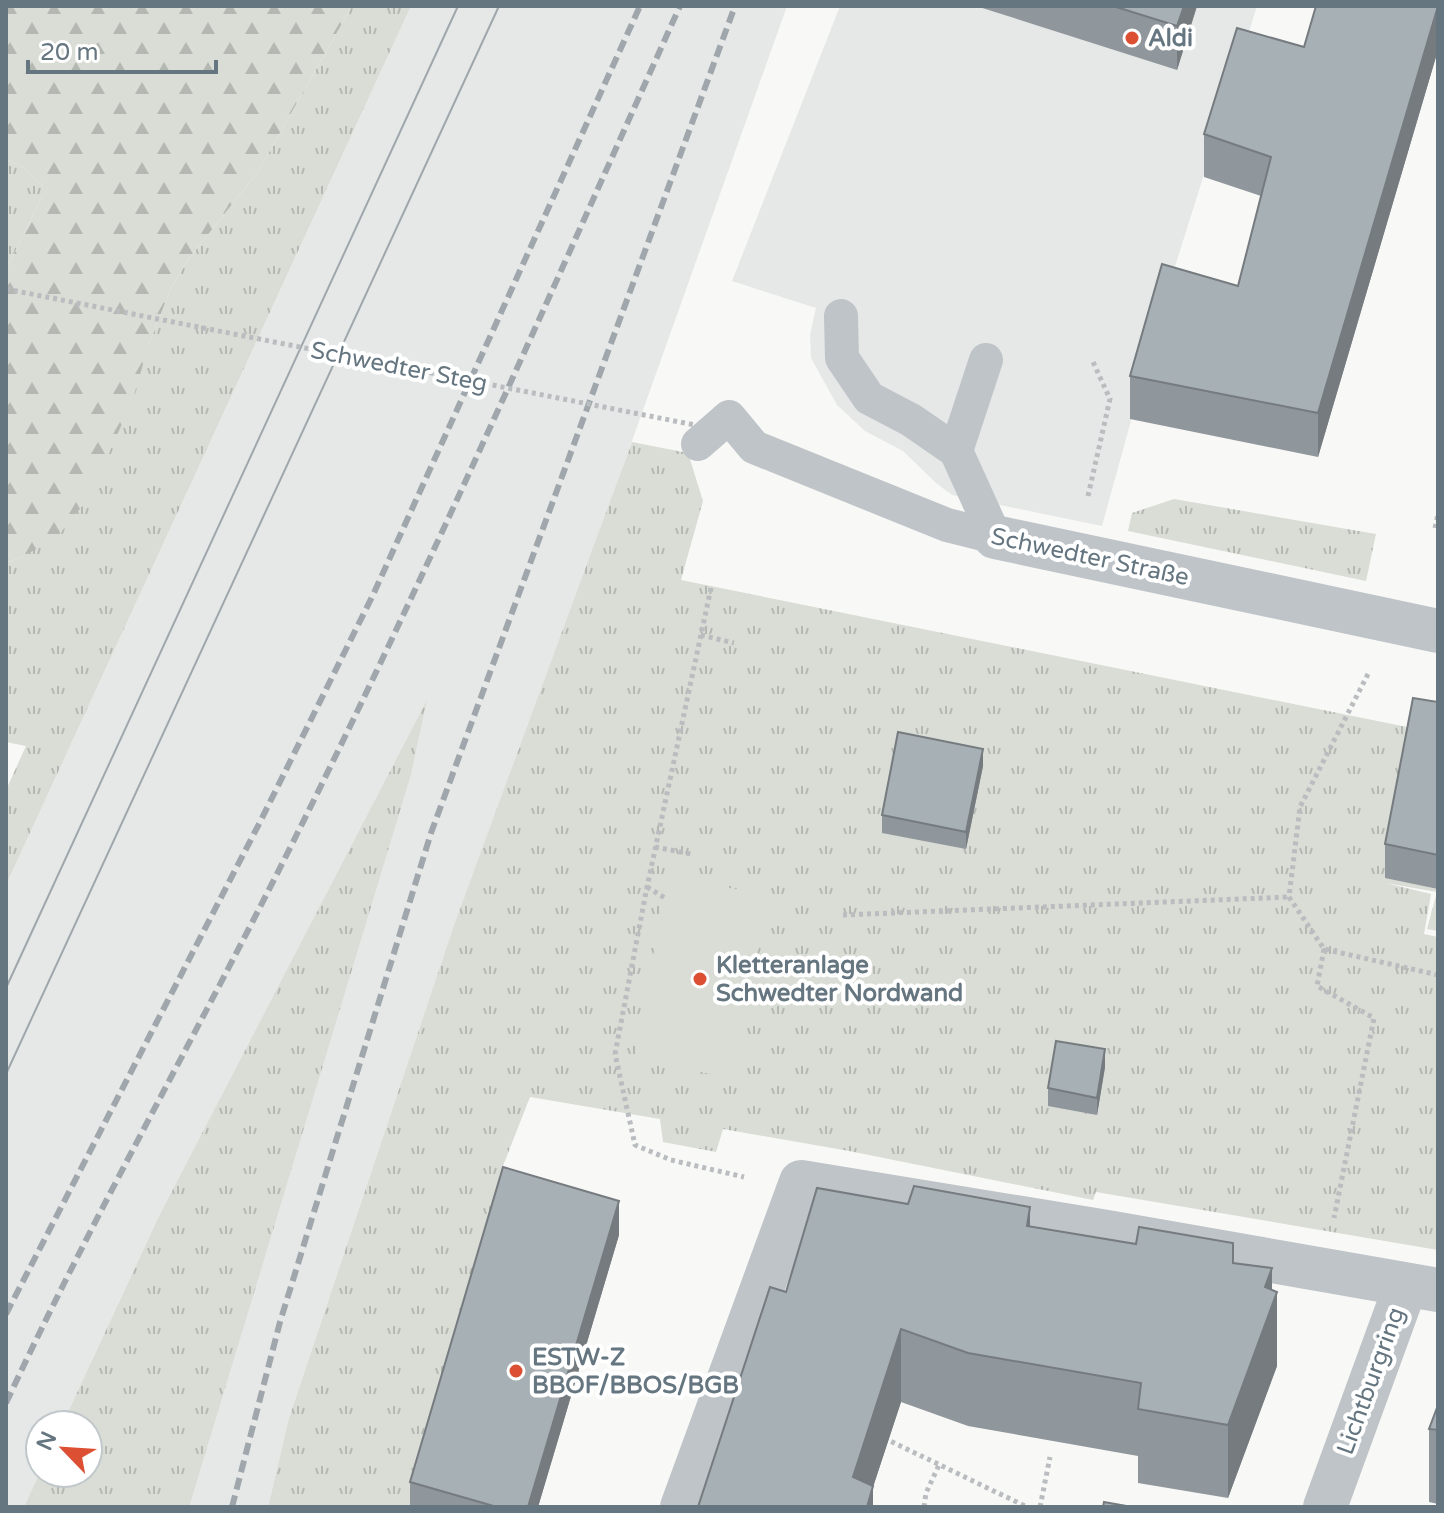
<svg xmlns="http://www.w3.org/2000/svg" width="1444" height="1513" font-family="'Varela Round',sans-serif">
<defs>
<pattern id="grass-tufts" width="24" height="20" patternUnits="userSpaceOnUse" patternTransform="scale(2)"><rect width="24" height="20" fill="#d9ddd5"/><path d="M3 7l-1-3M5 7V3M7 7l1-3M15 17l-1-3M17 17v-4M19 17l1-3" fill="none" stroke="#b4b8b2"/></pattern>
<pattern id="forest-firs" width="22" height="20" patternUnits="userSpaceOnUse" patternTransform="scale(2)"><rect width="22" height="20" fill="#d9ddd5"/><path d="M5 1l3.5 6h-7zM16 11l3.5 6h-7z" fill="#b4b8b2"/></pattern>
</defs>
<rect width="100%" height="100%" fill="#f8f8f6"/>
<g fill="#e6e8e7">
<path d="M 411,6 L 787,6 L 559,646 L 454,925 L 289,1418 L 268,1507 L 188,1507 L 411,775 L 426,704 L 158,1218 L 62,1425 L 40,1425 L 40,1472 L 24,1507 L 6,1507 L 6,885 Z"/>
<path d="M 840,6 L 1257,6 L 1162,308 L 1102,526 L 952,495 L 936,483 L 903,451 L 865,431 L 837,405 L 811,358 L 810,335 L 816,308 L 732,281 Z"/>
</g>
<g fill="url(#grass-tufts)">
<path d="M 352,6 L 411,6 L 6,885 L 6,790 L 26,746 L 6,742 L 6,563 L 24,556 L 149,344 L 171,288 L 187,261 L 257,173 Z"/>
<path d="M 6,159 L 23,167 L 43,186 L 43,195 L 6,270 Z"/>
<path d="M 632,442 L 688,453 L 703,501 L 681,580 L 1407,727 L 1438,730 L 1438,931 L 1427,929 L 1437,892 L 1385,883 L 1431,894 L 1424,934 L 1438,937 L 1438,1250 L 1096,1192 L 1093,1200 L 849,1151 L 723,1129 L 716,1152 L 663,1142 L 660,1119 L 530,1097 L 499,1176 L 503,1201 L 413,1507 L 268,1507 L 289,1418 L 454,925 Z"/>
<path d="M 1174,499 L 1376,534 L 1366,581 L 1128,531 L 1132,513 Z"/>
<path d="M 427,700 L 411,775 L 189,1507 L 24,1507 L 40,1472 L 88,1473 L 88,1425 L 62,1425 L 158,1218 Z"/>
</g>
<path fill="url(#forest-firs)" d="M 6,6 L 352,6 L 257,173 L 187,261 L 171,288 L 149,344 L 132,402 L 88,499 L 57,537 L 24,556 L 6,563 L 6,270 L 43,195 L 43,186 L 23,167 L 6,159 Z"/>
<path fill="#d9ddd5" d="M 668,876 L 767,895 L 732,1078 L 634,1059 Z"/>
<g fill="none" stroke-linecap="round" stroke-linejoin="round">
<g stroke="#babdc0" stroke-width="5" stroke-dasharray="4 4" stroke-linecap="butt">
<path d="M 1088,496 L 1110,399 L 1093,362"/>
<path d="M 1435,528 L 1438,514"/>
<path d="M 711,588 L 647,887 L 615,1054 L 635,1145 L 671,1160 L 744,1177"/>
<path d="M 701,635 L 734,643"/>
<path d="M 1368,674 L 1300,807 L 1289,897 L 1324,949 L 1438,975"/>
<path d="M 655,847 L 691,854"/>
<path d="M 647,887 L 665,898"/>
<path d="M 843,915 L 1289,897"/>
<path d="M 1324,949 L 1317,986 L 1374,1018 L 1334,1218"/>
<path d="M 884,1438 L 1027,1507"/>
<path d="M 924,1507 L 926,1493 L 939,1465"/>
<path d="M 1040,1507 L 1050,1457"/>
</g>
<g stroke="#bfc4c8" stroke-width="34">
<path d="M 841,316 L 842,358 L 869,398 L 911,420 L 956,451"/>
<path d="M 986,360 L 956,451 L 995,537"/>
<path d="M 698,444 L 729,417 L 754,447 L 947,525 L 995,537"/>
</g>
<g stroke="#bfc4c8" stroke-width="44">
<path d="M 995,537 L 1438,631"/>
<path d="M 682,1507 L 801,1182 L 1107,1232 L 1438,1290"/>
<path d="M 1325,1507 L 1406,1285"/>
</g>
<g stroke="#9fa7ac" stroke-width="2">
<path d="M 6,988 L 458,6"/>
<path d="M 6,1074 L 499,6"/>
</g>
<g stroke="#9fa7ac" stroke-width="6" stroke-dasharray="12 6" stroke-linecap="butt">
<path d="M 6,1314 L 260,822 L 373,595 L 640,6"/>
<path d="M 6,1403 C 96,1210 202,1025 297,834 C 433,562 555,283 680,6"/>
<path d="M 232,1507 L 280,1322 L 431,833 L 735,6"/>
</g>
<path stroke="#babdc0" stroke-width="5" stroke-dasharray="4 4" stroke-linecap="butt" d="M 6,289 L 695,425"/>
</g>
<g fill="#90979c">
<path d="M 976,6 L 1197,6 L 1177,70 Z"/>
<path d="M 1438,6 L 1438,50 L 1318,457 L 1130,419 L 1130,376 L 1238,286 L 1261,196 L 1204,177 L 1204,134 L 1304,47 Z"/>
<path d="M 1438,702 L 1438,889 L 1385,878 L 1385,844 Z"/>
<path d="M 983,766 L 966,849 L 882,833 L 882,815 Z"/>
<path d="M 1105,1067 L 1097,1115 L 1048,1106 L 1048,1088 Z"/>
<path d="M 1030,1227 L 1233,1263 L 1272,1290 L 1277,1366 L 1228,1498 L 1138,1483 L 1138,1456 L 968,1426 L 901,1402 L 873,1487 L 873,1507 L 786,1292 Z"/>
<path d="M 619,1235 L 538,1507 L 410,1507 L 410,1482 Z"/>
<path d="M 1438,1405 L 1438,1504 L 1429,1502 L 1429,1429 Z"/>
</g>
<g fill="#757b7f">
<path d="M 1184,6 L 1197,6 L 1177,70 L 1177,26 Z"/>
<path d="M 1438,7 L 1438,50 L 1318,457 L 1318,413 Z"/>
<path d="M 983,749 L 983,766 L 966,849 L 966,832 Z"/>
<path d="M 1105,1049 L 1105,1067 L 1097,1115 L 1097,1098 Z"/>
<path d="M 619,1201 L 619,1235 L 538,1507 L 528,1507 Z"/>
<path d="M 1030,1207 L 1030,1280 L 1027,1226 Z"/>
<path d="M 1272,1268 L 1272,1306 L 1277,1292 L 1277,1366 L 1228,1498 L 1228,1425 L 1265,1287 Z"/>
<path d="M 901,1329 L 901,1402 L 873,1487 L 873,1507 L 853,1507 L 853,1477 Z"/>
</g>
<g fill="#a7b0b5" stroke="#757b7f" stroke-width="2">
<path d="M 1113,6 L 1184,6 L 1177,26 Z"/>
<path d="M 1316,6 L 1438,6 L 1318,413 L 1130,376 L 1162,264 L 1238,286 L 1271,157 L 1204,134 L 1237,28 L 1304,47 Z"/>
<path d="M 1413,698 L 1438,702 L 1438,855 L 1385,844 Z"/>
<path d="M 898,732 L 983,749 L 966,832 L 882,815 Z"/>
<path d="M 1056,1041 L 1105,1049 L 1097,1098 L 1048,1088 Z"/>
<path d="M 503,1167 L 619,1201 L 528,1507 L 497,1507 L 410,1482 Z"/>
<path d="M 914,1186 L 1030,1207 L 1027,1226 L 1136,1244 L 1139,1227 L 1233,1243 L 1233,1263 L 1272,1268 L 1265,1287 L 1277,1292 L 1228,1425 L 1138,1409 L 1141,1383 L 968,1353 L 901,1329 L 853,1477 L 873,1486 L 867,1507 L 698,1507 L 770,1287 L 786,1292 L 817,1188 L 908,1204 Z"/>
<path d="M 1438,1405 L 1438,1430 L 1429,1429 Z"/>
<path d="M 1104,1502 L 1132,1507 L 1103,1507 Z"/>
</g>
<g fill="#dc4f32" stroke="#fff" stroke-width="3">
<circle cx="1132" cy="38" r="8"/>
<circle cx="700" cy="979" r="8"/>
<circle cx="516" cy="1371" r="8"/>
</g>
<g text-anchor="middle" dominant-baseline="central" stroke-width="8" stroke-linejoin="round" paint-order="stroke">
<g font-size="24" font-weight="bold" fill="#657680" stroke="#fff" text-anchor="start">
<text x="1148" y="38">Aldi</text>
<text x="716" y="965">Kletteranlage<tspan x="716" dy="28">Schwedter Nordwand</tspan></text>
<text x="532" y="1357">ESTW-Z<tspan x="532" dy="28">BBOF/BBOS/BGB</tspan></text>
</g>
<g font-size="24" fill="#657680" stroke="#fff">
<text transform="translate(399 367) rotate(11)">Schwedter Steg</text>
<text transform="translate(1090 557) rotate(12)">Schwedter Straße</text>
<text transform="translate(1371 1381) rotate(-70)">Lichtburgring</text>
</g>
</g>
<rect width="1444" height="1513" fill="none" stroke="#657680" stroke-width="16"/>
<g transform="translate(64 1449) rotate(295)"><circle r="38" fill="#ffffff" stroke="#c1c8cc" stroke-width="2"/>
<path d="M0-6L14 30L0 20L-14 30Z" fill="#dc4f32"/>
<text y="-12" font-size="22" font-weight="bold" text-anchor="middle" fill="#657680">N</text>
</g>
<path d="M28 60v12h188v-12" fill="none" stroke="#657680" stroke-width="4"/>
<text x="40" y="60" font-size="24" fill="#657680" stroke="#ffffff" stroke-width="6" paint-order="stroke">20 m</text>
</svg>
